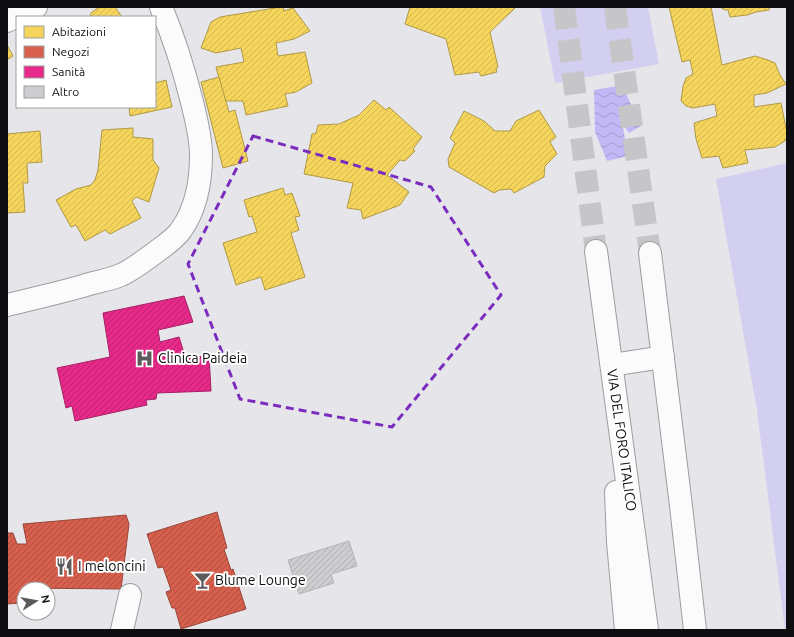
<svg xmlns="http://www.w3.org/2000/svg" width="794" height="637" font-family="Ubuntu,sans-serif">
<defs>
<pattern id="water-waves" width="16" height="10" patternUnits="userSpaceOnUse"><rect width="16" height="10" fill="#c2b8f5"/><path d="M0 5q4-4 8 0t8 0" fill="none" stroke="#a69dd1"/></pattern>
<pattern id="homes-hatch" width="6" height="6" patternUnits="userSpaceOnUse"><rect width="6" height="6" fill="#f6d55c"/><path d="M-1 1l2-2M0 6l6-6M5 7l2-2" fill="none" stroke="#d2b64f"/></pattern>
<pattern id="shops-hatch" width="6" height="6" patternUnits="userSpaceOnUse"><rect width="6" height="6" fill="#d6604d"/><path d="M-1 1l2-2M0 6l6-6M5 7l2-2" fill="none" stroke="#ac4e3f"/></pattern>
<pattern id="health-hatch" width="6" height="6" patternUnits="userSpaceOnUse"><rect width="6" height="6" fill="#e7298a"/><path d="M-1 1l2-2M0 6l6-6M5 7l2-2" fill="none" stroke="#ba226f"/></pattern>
<pattern id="building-hatch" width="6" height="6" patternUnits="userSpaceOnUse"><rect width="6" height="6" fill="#cdcdd0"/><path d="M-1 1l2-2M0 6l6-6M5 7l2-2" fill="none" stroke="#afafb2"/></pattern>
</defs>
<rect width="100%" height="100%" fill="#e6e6ea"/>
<g fill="#d3cff0">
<path d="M 540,7 L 648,7 L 659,64 L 555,83 Z"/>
<path d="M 787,163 L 787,630 L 785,630 L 757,410 L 716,179 Z"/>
</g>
<path fill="url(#water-waves)" d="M 622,85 L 641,126 L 629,133 L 625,127 L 623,127 L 628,156 L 607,161 L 595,132 L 594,90 Z"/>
<g fill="url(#homes-hatch)" stroke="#b09945">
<path d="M 99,7 L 115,7 L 122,17 L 90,17 L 91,13 Z"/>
<path d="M 281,7 L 283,7 L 284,11 L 293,8 L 310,31 L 294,39 L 276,43 L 278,56 L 305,52 L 312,83 L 296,92 L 285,94 L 288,106 L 246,115 L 243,101 L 225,101 L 216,67 L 244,62 L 241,48 L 216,53 L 201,48 L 211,22 L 220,17 Z"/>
<path d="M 410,7 L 516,7 L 490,32 L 498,67 L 496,68 L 497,72 L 481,76 L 479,72 L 455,75 L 446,39 L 405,24 Z"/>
<path d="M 669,7 L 711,7 L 722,65 L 755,56 L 768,60 L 775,63 L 780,75 L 786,84 L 767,93 L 754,95 L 754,107 L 781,103 L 787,133 L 787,136 L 785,141 L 775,147 L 745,150 L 748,163 L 723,168 L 719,156 L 702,158 L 696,139 L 694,123 L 717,116 L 715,104 L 693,108 L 686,106 L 681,101 L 683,86 L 686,78 L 693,74 L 690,60 L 682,62 Z"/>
<path d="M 720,7 L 769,7 L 769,10 L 756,12 L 747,15 L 730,17 L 728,10 L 725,10 Z"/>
<path d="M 7,45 L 13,56 L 7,60 Z"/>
<path d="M 219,77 L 229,112 L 235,110 L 248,161 L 223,168 L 201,82 Z"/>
<path d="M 166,80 L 172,107 L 130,116 L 129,107 L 155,107 L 155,83 Z"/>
<path d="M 374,100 L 386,110 L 389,107 L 422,137 L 413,149 L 415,151 L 405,161 L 400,160 L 387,175 L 409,192 L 400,205 L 363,219 L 361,210 L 347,208 L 353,183 L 304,174 L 312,134 L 316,133 L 318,125 L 339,124 L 359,115 Z"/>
<path d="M 539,110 L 556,137 L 550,142 L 557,154 L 545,166 L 544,177 L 514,193 L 511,189 L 499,190 L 494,193 L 449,167 L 448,159 L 455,143 L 450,138 L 464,111 L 484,121 L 495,131 L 510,131 L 516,121 Z"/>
<path d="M 133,128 L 133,137 L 153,139 L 153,160 L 159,168 L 149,202 L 136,197 L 132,201 L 141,218 L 110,234 L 105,230 L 85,241 L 76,225 L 71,227 L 56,200 L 76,189 L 91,185 L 95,180 L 98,170 L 102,130 Z"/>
<path d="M 40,131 L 42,162 L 27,163 L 28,183 L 23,183 L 25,212 L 7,213 L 7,134 Z"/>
<path d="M 283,188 L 285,195 L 292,193 L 300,216 L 295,217 L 299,230 L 291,233 L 305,277 L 265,290 L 261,277 L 236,285 L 223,243 L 257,232 L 252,216 L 249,217 L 244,200 Z"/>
</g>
<g fill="url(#shops-hatch)" stroke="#9a473b">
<path d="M 217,512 L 227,548 L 224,549 L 231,570 L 233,569 L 246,609 L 181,629 L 175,608 L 172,608 L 166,592 L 171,590 L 163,567 L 158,568 L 147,534 Z"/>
<path d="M 126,515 L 129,524 L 121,589 L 22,588 L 21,603 L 7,604 L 7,533 L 13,533 L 17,544 L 27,544 L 23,524 Z"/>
</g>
<path fill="url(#health-hatch)" stroke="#a62165" d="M 184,296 L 193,322 L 158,330 L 160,342 L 179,337 L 186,359 L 209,355 L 211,391 L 157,393 L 156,399 L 146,400 L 147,405 L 75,421 L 72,406 L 66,408 L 57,368 L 110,357 L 103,313 Z"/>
<path fill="url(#building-hatch)" stroke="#b4b4b7" d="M 349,541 L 357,566 L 331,574 L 334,583 L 299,594 L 288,560 Z"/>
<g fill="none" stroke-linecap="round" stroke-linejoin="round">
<g stroke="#c6c6c9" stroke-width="22" stroke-dasharray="22 11" stroke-linecap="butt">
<path d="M 564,7 L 596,251"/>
<path d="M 615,7 L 650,253"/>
</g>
<defs>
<g id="minor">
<path d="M 7,21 L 36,7"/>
<path d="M 7,305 C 32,299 58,293 83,286 C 95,282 109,280 121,275 C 134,269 145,260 156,252 C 165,245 175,239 181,230 C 196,209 201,181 201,155 C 201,137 196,119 192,102 C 184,70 174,38 161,7"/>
<path d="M 612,365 L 663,357"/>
<path d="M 122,630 L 130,595"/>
</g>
<g id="highway">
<path d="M 596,251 L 647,630"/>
<path d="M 650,253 L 681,506 L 695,630"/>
<path d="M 616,492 L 618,542 L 626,630"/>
</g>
</defs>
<use href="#minor" stroke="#9e9ea1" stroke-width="24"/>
<use href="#highway" stroke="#9e9ea1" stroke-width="24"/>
<use href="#minor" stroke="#fbfbfc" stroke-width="22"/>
<use href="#highway" stroke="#fbfbfc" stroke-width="22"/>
</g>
<path fill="none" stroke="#7b2cbf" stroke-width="3" stroke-dasharray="8 5" stroke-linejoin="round" d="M 253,136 L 431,187 L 501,295 L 392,427 L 240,399 L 188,264 Z"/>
<defs>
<symbol id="hospital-bare" viewBox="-9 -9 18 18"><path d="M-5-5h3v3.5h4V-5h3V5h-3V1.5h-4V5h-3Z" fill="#5a5a5c" stroke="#fff" stroke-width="2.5" paint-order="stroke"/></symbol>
<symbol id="restaurant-bare" viewBox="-9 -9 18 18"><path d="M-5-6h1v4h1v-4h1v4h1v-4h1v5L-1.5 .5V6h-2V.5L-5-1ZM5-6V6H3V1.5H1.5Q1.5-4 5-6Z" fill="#5a5a5c" stroke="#fff" stroke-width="2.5" paint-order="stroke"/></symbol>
<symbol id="bar-bare" viewBox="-9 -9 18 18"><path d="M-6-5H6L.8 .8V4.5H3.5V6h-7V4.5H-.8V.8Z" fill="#5a5a5c" stroke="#fff" stroke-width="2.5" paint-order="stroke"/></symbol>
</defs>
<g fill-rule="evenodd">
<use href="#hospital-bare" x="132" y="346" width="25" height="25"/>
<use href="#restaurant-bare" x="52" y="554" width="25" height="25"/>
<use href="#bar-bare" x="190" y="568" width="25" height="25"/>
</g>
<g text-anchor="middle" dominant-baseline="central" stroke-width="4" stroke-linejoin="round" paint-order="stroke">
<g font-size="14" fill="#0e0e10" stroke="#fff" text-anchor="start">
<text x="158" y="358">Clinica Paideia</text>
<text x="78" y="566">I meloncini</text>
<text x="215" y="580">Blume Lounge</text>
</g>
<g font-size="14" fill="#0e0e10" stroke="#fff">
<text transform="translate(622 440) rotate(82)">VIA DEL FORO ITALICO</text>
</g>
</g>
<rect width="794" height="637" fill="none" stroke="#0e0e10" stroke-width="16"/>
<rect x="16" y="16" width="140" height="92" fill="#ffffff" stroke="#9f9f9f"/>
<rect x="24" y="26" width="20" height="12" fill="#f6d55c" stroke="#9f9f9f"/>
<text x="52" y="36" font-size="12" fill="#0e0e10">Abitazioni</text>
<rect x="24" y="46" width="20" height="12" fill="#d6604d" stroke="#9f9f9f"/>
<text x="52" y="56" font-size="12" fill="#0e0e10">Negozi</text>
<rect x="24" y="66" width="20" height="12" fill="#e7298a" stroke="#9f9f9f"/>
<text x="52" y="76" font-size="12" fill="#0e0e10">Sanità</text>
<rect x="24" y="86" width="20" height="12" fill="#cdcdd0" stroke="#9f9f9f"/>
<text x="52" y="96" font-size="12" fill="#0e0e10">Altro</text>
<g transform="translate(36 601) rotate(79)"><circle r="19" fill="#ffffff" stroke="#9f9f9f"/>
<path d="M0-3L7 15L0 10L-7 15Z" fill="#5a5a5c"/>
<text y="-6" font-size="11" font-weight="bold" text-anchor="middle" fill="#0e0e10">N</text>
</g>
</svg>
